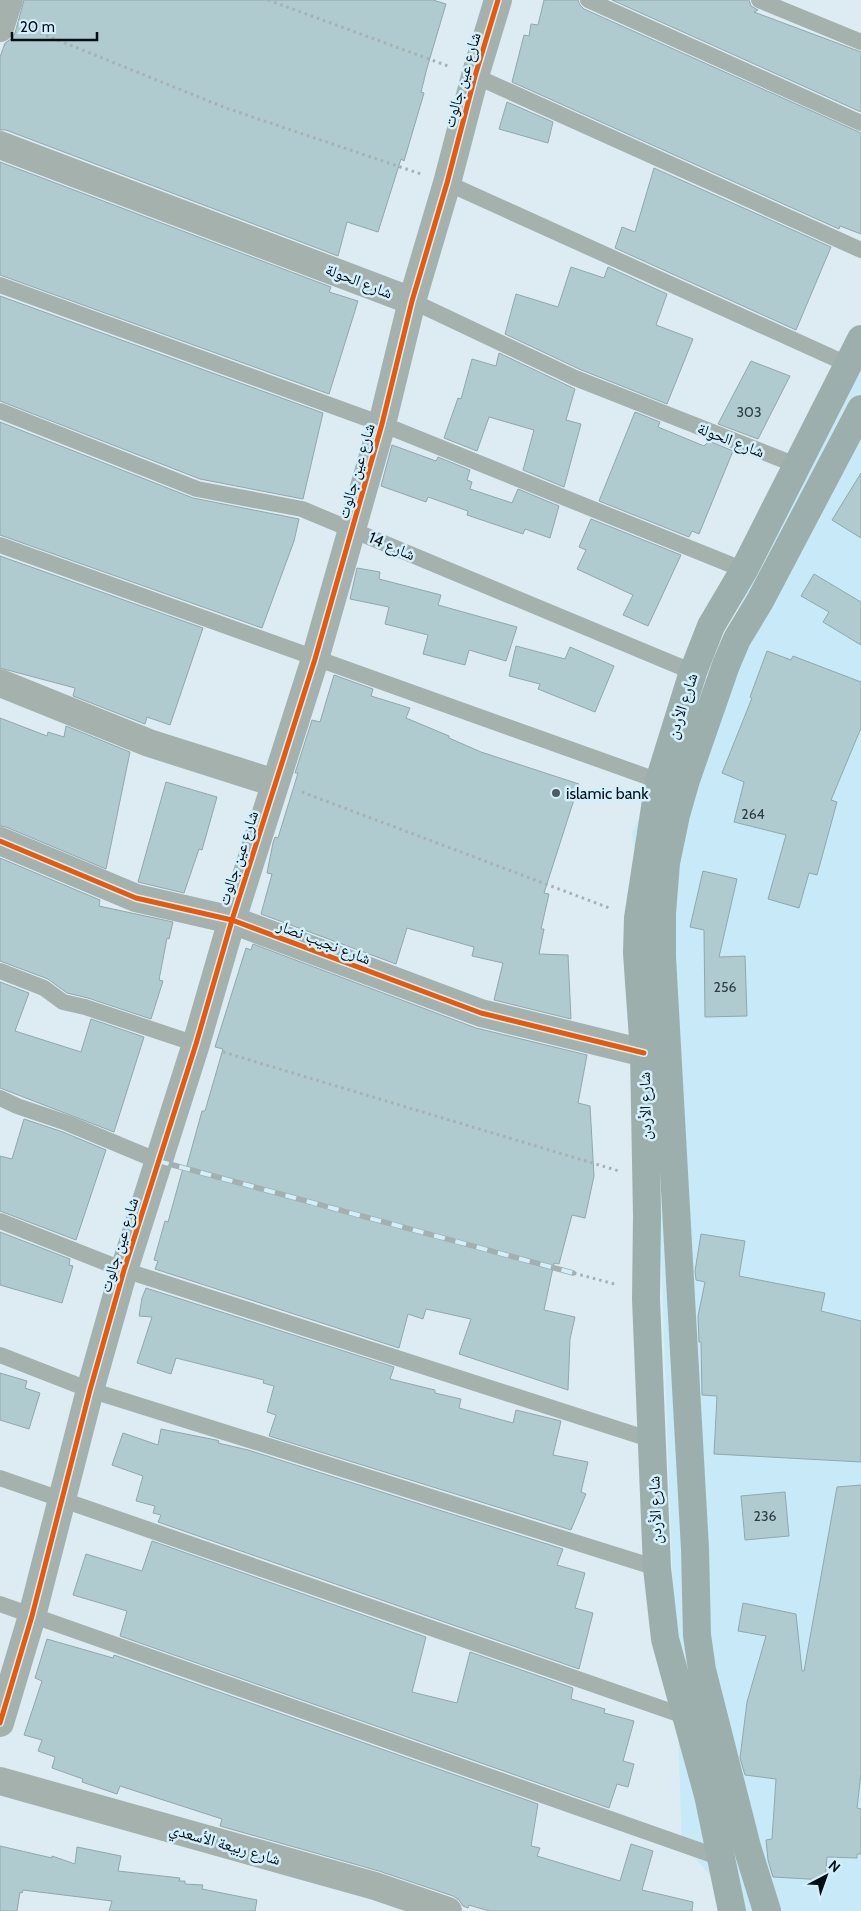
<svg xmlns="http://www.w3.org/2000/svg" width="861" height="1911" font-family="Cabin,'Noto Naskh Arabic',sans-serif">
<rect width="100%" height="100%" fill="#dcecf2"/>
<path fill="#c8e9f7" d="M 861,343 L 861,1911 L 741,1911 L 682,1843 L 652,1002 L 632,833 L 833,411 Z"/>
<g fill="#afcbd0" stroke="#90a8ac">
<path d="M 24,0 L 433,0 L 446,4 L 427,68 L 421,92 L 424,93 L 404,161 L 401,159 L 378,232 L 347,222 L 338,256 L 6,130 L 0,130 L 0,57 L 5,43 L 11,39 L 15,33 Z"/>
<path d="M 544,0 L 578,0 L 580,5 L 584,9 L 861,133 L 861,234 L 840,226 L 839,229 L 512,82 L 524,35 L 529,36 L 531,24 L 538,25 Z"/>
<path d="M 612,0 L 749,0 L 751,6 L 758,10 L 754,12 L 861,52 L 861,112 Z"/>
<path d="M 507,102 L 553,122 L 548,143 L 499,129 Z"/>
<path d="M 0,162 L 331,287 L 329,292 L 358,301 L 329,394 L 0,275 Z"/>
<path d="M 654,168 L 831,247 L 796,330 L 615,248 L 622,227 L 635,232 Z"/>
<path d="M 571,267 L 604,278 L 608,267 L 667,294 L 656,325 L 693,339 L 667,404 L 579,369 L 505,334 L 516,294 L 558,307 Z"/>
<path d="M 0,296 L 323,413 L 303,499 L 200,479 L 0,401 Z"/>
<path d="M 499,353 L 575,389 L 566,420 L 581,424 L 564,487 L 523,470 L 534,430 L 489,417 L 477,451 L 444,438 L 458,398 L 461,399 L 472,359 L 496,366 Z"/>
<path d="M 751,361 L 790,376 L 758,439 L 718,424 Z"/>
<path d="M 635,412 L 660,422 L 658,427 L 704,446 L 709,441 L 733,451 L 699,534 L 692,531 L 689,537 L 599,501 Z"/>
<path d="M 0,422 L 193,498 L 299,519 L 294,541 L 262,628 L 0,535 Z"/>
<path d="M 392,445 L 436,461 L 438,457 L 470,470 L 467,480 L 472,482 L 470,489 L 512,503 L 518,489 L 559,506 L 550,538 L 525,529 L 523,534 L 467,515 L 468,511 L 428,497 L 426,502 L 381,486 Z"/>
<path d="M 861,473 L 861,538 L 832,520 Z"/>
<path d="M 591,519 L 681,555 L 648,626 L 623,615 L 633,595 L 577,569 L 586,550 L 579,547 Z"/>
<path d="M 0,556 L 203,628 L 170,725 L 147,717 L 145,724 L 73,696 L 75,688 L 0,668 Z"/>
<path d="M 357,568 L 380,572 L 379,579 L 441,595 L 438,605 L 517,627 L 506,661 L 469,650 L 465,665 L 423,654 L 428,635 L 385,624 L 389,607 L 350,599 Z"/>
<path d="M 814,574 L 861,602 L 861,645 L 823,622 L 829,612 L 801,596 Z"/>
<path d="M 516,646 L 565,659 L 570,647 L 614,666 L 595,712 L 538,689 L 540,684 L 509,676 Z"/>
<path d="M 767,651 L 791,660 L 793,656 L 861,682 L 861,728 L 831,800 L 837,802 L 817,875 L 809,873 L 799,908 L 768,899 L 786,835 L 734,822 L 744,782 L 722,773 L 752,698 L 750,697 Z"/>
<path d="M 334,675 L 373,689 L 371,696 L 410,708 L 406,718 L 449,736 L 449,738 L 481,752 L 579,784 L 544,893 L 549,894 L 541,929 L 544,929 L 539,954 L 568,955 L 571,1019 L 494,1000 L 503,963 L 472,956 L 474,947 L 407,928 L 396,964 L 261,914 L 272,874 L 267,873 L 273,843 L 275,837 L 278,838 L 298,773 L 295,773 L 312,720 L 320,722 Z"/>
<path d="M 0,718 L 47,736 L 48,732 L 64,737 L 66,726 L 130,752 L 106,869 L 6,827 L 0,826 Z"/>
<path d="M 166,782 L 217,797 L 202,850 L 199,849 L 184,893 L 138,882 Z"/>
<path d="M 0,858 L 100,900 L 99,906 L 173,922 L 169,939 L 167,938 L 159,980 L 163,981 L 151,1019 L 88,998 L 67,993 L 48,979 L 0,961 Z"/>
<path d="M 703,871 L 737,879 L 719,957 L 745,956 L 747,1016 L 705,1017 L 704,930 L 690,927 Z"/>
<path d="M 253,944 L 476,1028 L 587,1055 L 578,1103 L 590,1106 L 594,1176 L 585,1218 L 572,1215 L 559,1264 L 554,1263 L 544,1310 L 575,1317 L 570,1339 L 568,1390 L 459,1354 L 471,1319 L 426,1309 L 423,1319 L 408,1314 L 399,1348 L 155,1269 L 158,1261 L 154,1260 L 165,1221 L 168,1222 L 183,1168 L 186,1169 L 202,1111 L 205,1111 L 223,1049 L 215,1047 L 246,948 L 251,950 Z"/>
<path d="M 0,982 L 29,993 L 15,1031 L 81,1052 L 91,1019 L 144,1037 L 114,1132 L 0,1088 Z"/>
<path d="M 24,1119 L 63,1132 L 106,1150 L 76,1240 L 0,1211 L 0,1156 L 12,1159 Z"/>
<path d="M 0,1232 L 70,1259 L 69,1265 L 73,1266 L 62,1303 L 0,1285 Z"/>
<path d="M 701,1234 L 745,1241 L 739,1276 L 825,1293 L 821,1311 L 861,1321 L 861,1462 L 714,1454 L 717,1396 L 702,1395 L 701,1342 L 699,1342 L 698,1316 L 705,1282 L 696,1280 L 695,1271 Z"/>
<path d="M 146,1288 L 394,1367 L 390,1379 L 435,1390 L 435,1393 L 461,1399 L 459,1408 L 513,1423 L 516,1410 L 561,1421 L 553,1455 L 588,1462 L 581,1492 L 586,1494 L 571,1530 L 269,1436 L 276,1415 L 267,1412 L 274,1386 L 263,1383 L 264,1380 L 176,1358 L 171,1374 L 137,1363 L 152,1317 L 139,1316 L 142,1298 Z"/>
<path d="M 0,1373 L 27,1381 L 25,1388 L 40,1393 L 29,1429 L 0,1420 Z"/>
<path d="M 161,1429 L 216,1440 L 219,1441 L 218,1443 L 248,1450 L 563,1549 L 557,1565 L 585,1573 L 575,1608 L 593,1613 L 579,1669 L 158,1522 L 161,1515 L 153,1513 L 155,1506 L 136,1501 L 143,1476 L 112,1465 L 123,1433 L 158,1445 Z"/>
<path d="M 861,1485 L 861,1774 L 857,1808 L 861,1809 L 861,1854 L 857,1854 L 857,1858 L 827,1857 L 825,1880 L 773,1877 L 768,1860 L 766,1840 L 772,1839 L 776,1779 L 745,1775 L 740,1758 L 747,1702 L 766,1636 L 738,1631 L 743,1603 L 796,1614 L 802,1671 L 804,1671 L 837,1487 Z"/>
<path d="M 785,1492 L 789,1536 L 745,1540 L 741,1496 Z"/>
<path d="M 152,1541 L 426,1637 L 412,1692 L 457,1703 L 470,1652 L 573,1688 L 571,1699 L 605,1709 L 604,1713 L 634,1721 L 623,1761 L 634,1764 L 628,1787 L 617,1784 L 609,1808 L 120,1636 L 127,1611 L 73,1595 L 86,1554 L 142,1571 Z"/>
<path d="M 47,1639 L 113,1658 L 114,1655 L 538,1804 L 531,1846 L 540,1848 L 537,1856 L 620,1881 L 631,1844 L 653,1851 L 642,1890 L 693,1902 L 692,1911 L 489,1911 L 469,1905 L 468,1908 L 463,1906 L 459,1900 L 453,1896 L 379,1871 L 220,1826 L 222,1819 L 120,1786 L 117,1794 L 82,1782 L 83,1779 L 52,1768 L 55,1757 L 38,1751 L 42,1740 L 24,1735 L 42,1681 L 35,1678 Z"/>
<path d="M 0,1846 L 52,1858 L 52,1856 L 75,1864 L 77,1847 L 121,1856 L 118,1871 L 180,1878 L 179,1881 L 185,1881 L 185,1884 L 203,1885 L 202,1889 L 257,1900 L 255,1911 L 109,1911 L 112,1901 L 23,1890 L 22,1893 L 20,1892 L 17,1911 L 0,1911 Z"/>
</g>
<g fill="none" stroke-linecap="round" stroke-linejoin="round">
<g stroke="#a6b1b1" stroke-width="3" stroke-dasharray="2.5 4" stroke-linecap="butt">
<path d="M 268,0 L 448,66"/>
<path d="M 28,28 L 226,108 L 421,174"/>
<path d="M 302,792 L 612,909"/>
<path d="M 223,1052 L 619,1171"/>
<path d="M 185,1168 L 618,1285"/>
</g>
<g stroke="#a4b1ad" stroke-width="16">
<path d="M 588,0 L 861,123"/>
<path d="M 759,0 L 861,42"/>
<path d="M 475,76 L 861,250"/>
<path d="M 447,183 L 847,364"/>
<path d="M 0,285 L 382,424 L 744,570"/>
<path d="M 412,301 L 575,378 L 796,465"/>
<path d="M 0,411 L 197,489 L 302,509 L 693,672"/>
<path d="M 0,545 L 659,781"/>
<path d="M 0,971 L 44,988 L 63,1002 L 85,1007 L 196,1044"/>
<path d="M 0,1098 L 17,1106 L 67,1123 L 158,1161"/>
<path d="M 0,1221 L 124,1270 L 652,1440"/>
<path d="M 0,1355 L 90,1390 L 657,1568"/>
<path d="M 0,1478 L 687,1717"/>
<path d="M 0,1604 L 721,1858"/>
</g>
<g stroke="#a4b1ad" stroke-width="28">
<path d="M 0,28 L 9,0"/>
<path d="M 0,145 L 412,301"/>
<path d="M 0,683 L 149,743 L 275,783"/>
<path d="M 0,841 L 136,898 L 232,920 L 481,1013 L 644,1053"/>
<path d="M 0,1781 L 375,1886 L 448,1911"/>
</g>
<path stroke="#a4b1ad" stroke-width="28" d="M 0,1723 L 32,1616 L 90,1390 L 124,1270 L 196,1044 L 232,920 L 315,659 L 382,424 L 412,301 L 447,183 L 475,76 L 498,0"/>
<g stroke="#9cafad" stroke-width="28">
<path d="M 732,1911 L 708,1795 L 665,1639 L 657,1568 L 646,1299 L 647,1216 L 644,1053 L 637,953 L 638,918 L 659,781 L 693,672 L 711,626 L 744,570 L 861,339"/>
<path d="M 767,1911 L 747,1847 L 702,1670 L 697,1635 L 695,1549 L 662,957 L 662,913 L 666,863 L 676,815 L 686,780 L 726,665 L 737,639 L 760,601 L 861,409"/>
</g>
<defs>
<path id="rail" d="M 158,1161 L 573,1273"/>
</defs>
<use href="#rail" stroke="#a3b0b1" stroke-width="5.5"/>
<use href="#rail" stroke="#d3effb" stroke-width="4" stroke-dasharray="11" stroke-linecap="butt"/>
<defs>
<g id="cycleway">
<path d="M 0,841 L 136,898 L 232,920 L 481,1013 L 644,1053"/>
<path d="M 0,1723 L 32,1616 L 90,1390 L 124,1270 L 196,1044 L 232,920 L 315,659 L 382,424 L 412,301 L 447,183 L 475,76 L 498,0"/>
</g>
</defs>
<use href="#cycleway" stroke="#d3effb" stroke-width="8"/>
<use href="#cycleway" stroke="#e8590c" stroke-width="5"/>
</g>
<circle fill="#4d5c63" stroke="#d3effb" stroke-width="2" cx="556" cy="793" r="5"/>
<g text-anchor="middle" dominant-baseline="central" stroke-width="5" stroke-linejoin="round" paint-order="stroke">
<g font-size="14" fill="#2c3d44">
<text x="749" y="412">303</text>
<text x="753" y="814">264</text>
<text x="725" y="987">256</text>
<text x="765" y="1516">236</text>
</g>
<g font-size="16" fill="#000e16" stroke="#d3effb">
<text transform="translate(462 80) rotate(-74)">شارع عين جالوت</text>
<text transform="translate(359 281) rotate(21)">شارع الحولة</text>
<text transform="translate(731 440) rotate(21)">شارع الحولة</text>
<text transform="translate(356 471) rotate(-74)">شارع عين جالوت</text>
<text transform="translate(392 546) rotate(23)">شارع 14</text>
<text transform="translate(682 706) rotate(-72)">شارع الأردن</text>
<text transform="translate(238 858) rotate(-72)">شارع عين جالوت</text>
<text transform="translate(324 942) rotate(21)">شارع نجيب نصار</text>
<text transform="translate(645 1106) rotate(-91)">شارع الأردن</text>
<text transform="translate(119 1245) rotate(-73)">شارع عين جالوت</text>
<text transform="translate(655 1510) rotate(-92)">شارع الأردن</text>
<text transform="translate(225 1844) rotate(16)">شارع ربيعة الأسعدي</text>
</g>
<g font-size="16" fill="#000e16" stroke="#d3effb" text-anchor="start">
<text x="566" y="793">islamic bank</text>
</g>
</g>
<g transform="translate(826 1876) rotate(41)" stroke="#d3effb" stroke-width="4" paint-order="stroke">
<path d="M0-4L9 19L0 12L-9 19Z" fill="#000e16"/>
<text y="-8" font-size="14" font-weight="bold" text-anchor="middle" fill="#000e16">N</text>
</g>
<path d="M12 32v8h85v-8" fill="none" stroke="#000e16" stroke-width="2.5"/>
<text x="20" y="32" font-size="15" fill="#000e16" stroke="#d3effb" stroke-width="4" paint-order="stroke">20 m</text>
</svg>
